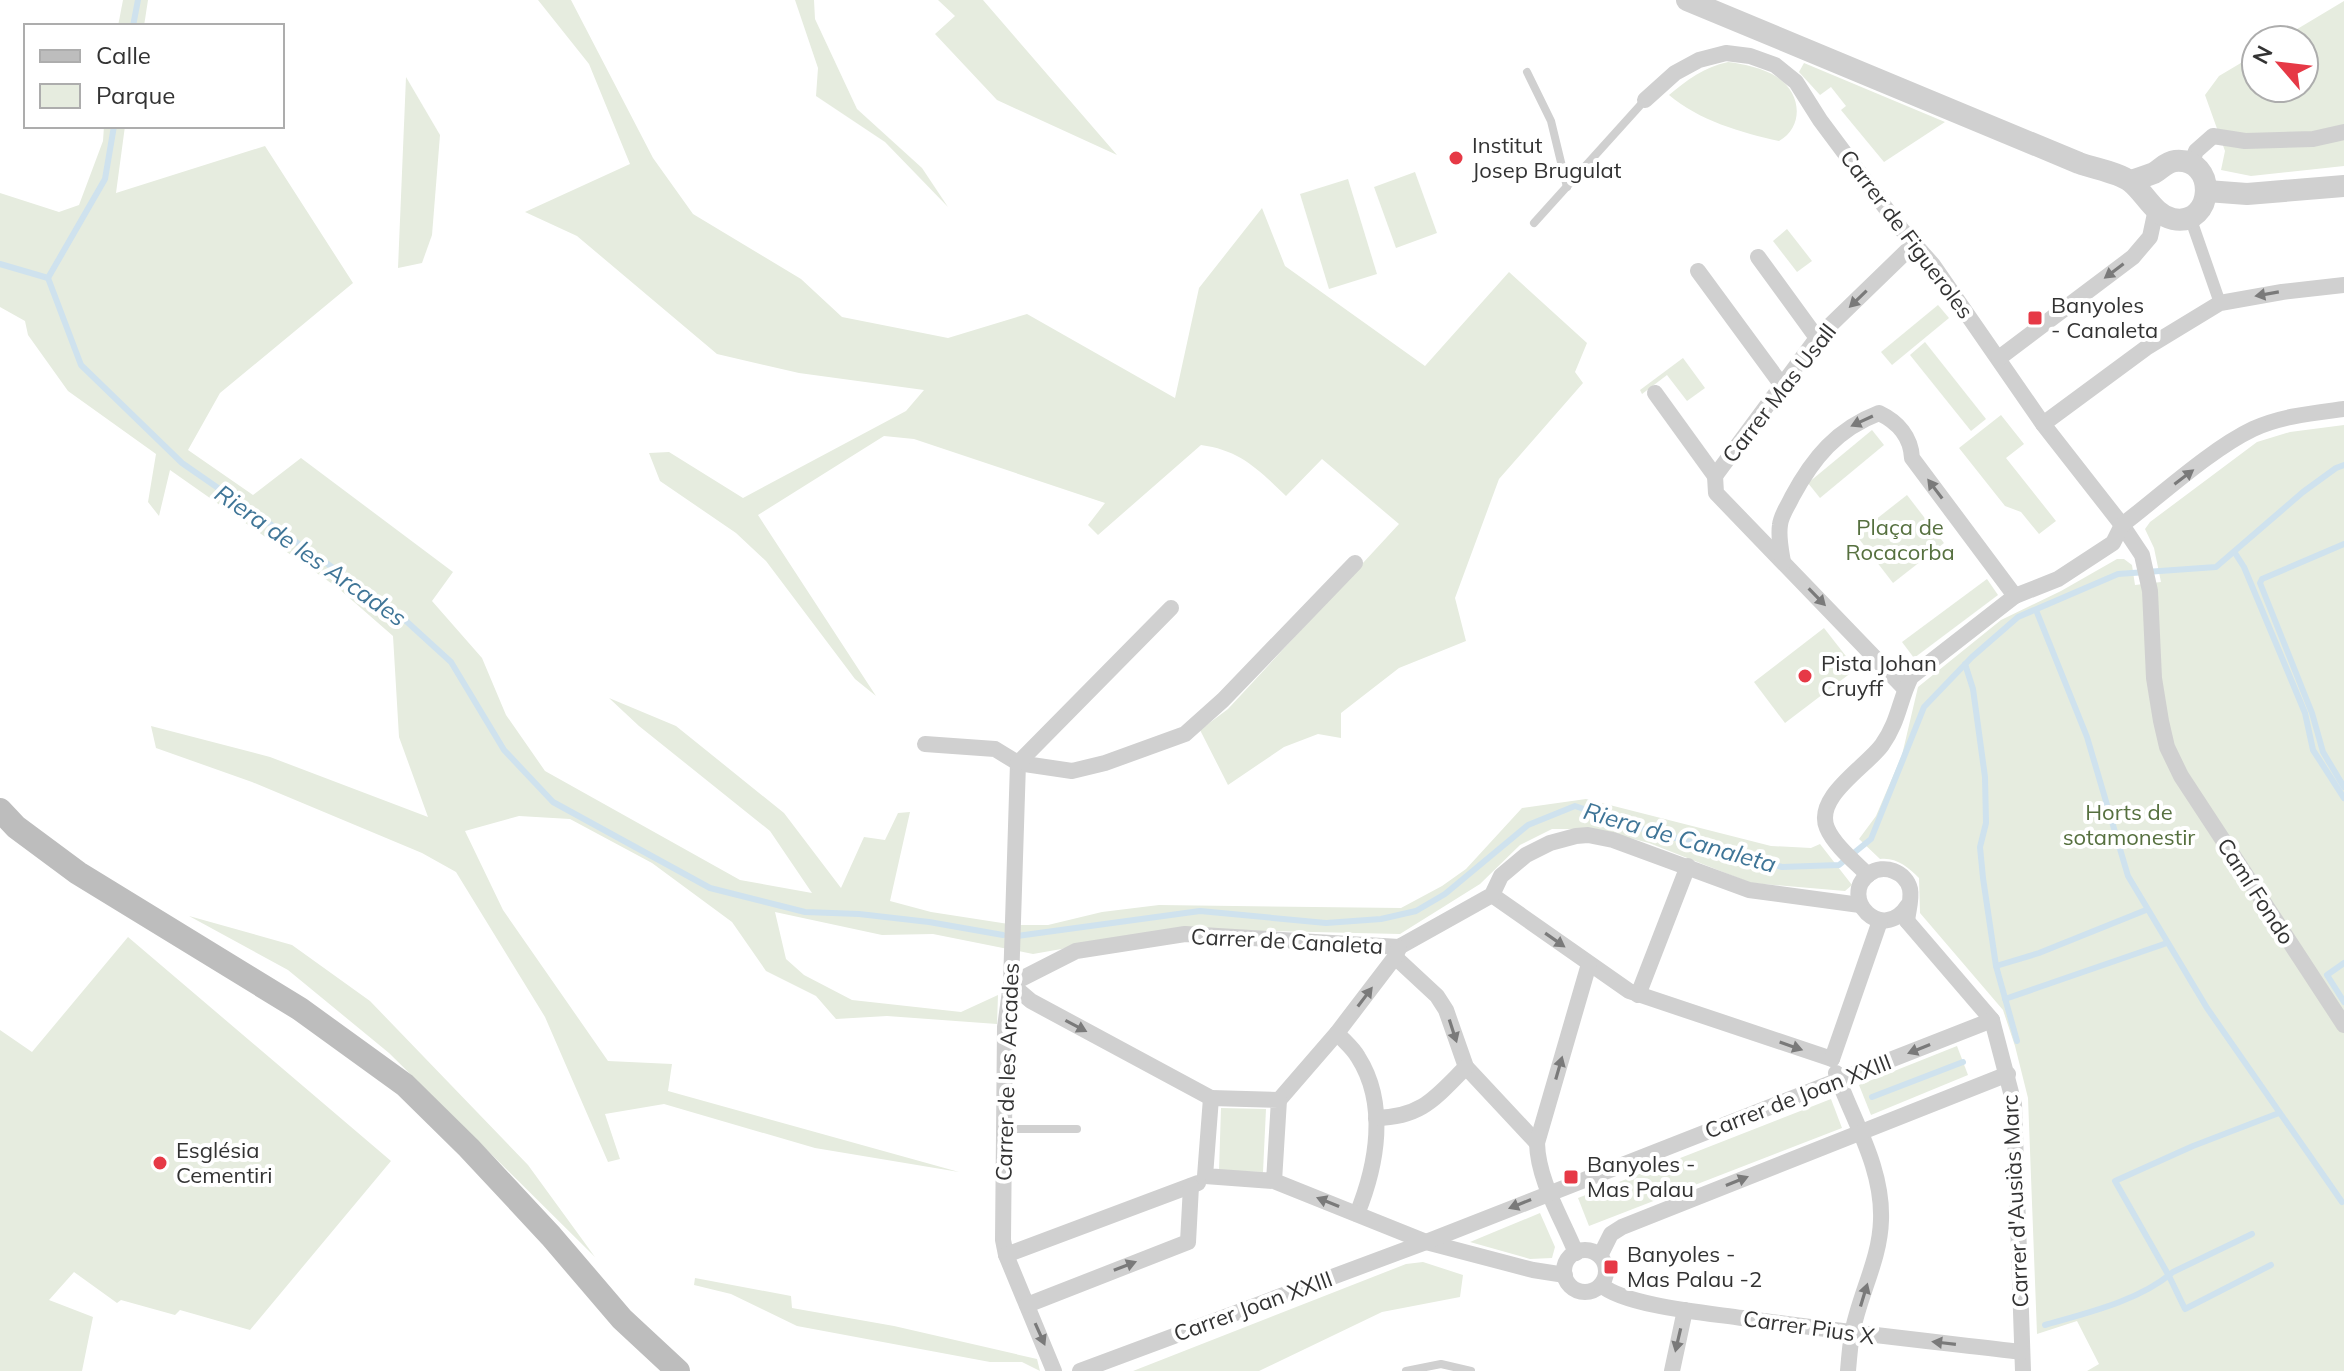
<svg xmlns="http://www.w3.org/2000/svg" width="2344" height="1371" font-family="Mulish,sans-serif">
<rect width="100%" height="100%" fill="#fff"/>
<g fill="#e6ecdf">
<path d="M 123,0 L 148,0 L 144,26 L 118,26 Z"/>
<path d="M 538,0 L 571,0 L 653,158 L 693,214 L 801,279 L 842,317 L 948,338 L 1027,314 L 1175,398 L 1199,288 L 1262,208 L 1285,266 L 1425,366 L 1509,272 L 1587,343 L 1575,372 L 1583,383 L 1499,479 L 1455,598 L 1466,641 L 1399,668 L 1341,713 L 1341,738 L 1318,734 L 1284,747 L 1228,785 L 1200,730 L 1228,709 L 1399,524 L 1322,459 L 1286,496 C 1259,470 1240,450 1201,445 L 1098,535 L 1088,525 L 1105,503 L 914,439 L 884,436 L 758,515 L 876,696 L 855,679 L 766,561 L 736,533 L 660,481 L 649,453 L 669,452 L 743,498 L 906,411 L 924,390 L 799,373 L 717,354 L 577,236 L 525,212 L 630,164 L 589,64 Z"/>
<path d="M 795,0 L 814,0 L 815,19 L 857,109 L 922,168 L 948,207 L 885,142 L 816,96 L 818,68 Z"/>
<path d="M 938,0 L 983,0 L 1117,155 L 997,100 L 935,34 L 955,16 Z"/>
<path d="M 2344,1 L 2344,166 L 2251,176 L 2221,170 L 2225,151 L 2205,95 L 2219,76 L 2256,54 L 2256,88 L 2304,88 L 2304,40 L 2279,40 Z"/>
<path d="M 1728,62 C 1744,64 1763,68 1777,77 C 1802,93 1804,127 1779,141 C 1742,133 1698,120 1669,95 C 1687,80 1704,67 1728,62 Z"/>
<path d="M 1804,63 L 1945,122 L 1884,162 L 1841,110 L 1846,106 L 1831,87 L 1820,95 L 1799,72 Z"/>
<path d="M 406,77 L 440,135 L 432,235 L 422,263 L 398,268 Z"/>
<path d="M 104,126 L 125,126 L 116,193 L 265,146 L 353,283 L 220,393 L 188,450 L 253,495 L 301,458 L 453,572 L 432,601 L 482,658 L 506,715 L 545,771 L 740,880 L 812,893 L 770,831 L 639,726 L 609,698 L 676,726 L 784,813 L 841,888 L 864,837 L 885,840 L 898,813 L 910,812 L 890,901 L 931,912 L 1015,925 L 1048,925 L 1102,912 L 1159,905 L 1401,908 L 1442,886 L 1466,869 L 1522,808 L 1586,799 L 1771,846 L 1811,848 L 1820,844 L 1852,885 L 1845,891 L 1751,883 L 1649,843 L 1594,829 L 1552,829 L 1520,845 L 1480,884 L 1400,934 L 1175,929 L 1033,954 L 933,934 L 882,935 L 775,912 L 786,959 L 804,975 L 852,1000 L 961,1012 L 998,995 L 997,1024 L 887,1016 L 836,1019 L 816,996 L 766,971 L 732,922 L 652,863 L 570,819 L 519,816 L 465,831 L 503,910 L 608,1061 L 672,1064 L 668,1091 L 959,1172 L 815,1148 L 664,1104 L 605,1114 L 620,1159 L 608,1162 L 545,1017 L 456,872 L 422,853 L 252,782 L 156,748 L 151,726 L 270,757 L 428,817 L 399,737 L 393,636 L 338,588 L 170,470 L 159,516 L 148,502 L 156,454 L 68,391 L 28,335 L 25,321 L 0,307 L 0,193 L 59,212 L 79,205 L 103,141 Z"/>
<path d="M 1415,172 L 1437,233 L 1396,248 L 1374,187 Z"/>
<path d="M 1348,179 L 1377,274 L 1329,289 L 1300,194 Z"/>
<path d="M 1787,229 L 1812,261 L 1797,272 L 1773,241 Z"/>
<path d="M 1938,305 L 1949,318 L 1892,365 L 1881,352 Z"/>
<path d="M 1925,342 L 1986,419 L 1971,431 L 1910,355 Z"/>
<path d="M 1683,358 L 1705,388 L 1687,401 L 1667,375 L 1642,394 L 1640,390 Z"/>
<path d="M 2001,415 L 2024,444 L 2006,458 L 2056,521 L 2039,534 L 2021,512 L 2005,506 L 1959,448 Z"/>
<path d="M 2344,425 L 2344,1371 L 2087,1371 L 2099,1364 L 2077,1321 L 2037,1334 L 2028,1098 L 2015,1046 L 2003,1010 L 1920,913 L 1919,878 C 1908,867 1896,857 1880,859 L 1859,839 L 1876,816 L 1902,755 L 1918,687 L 2001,620 L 2061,591 L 2117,559 L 2124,559 L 2132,565 L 2135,585 L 2161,582 L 2154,548 L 2145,529 L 2150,522 L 2257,442 L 2290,432 Z"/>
<path d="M 1872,430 L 1884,445 L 1820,498 L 1808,483 Z"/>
<path d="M 1907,495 L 1944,543 L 1893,583 L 1856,535 Z"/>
<path d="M 1987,579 L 1998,595 L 1914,658 L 1902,642 Z"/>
<path d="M 1824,628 L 1856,669 L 1785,723 L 1754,682 Z"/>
<path d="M 189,916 L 292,945 L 370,1001 L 528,1165 L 595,1257 L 389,1053 L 288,970 Z"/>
<path d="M 128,937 L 391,1161 L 250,1330 L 180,1310 L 175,1315 L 121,1300 L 117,1303 L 74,1272 L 49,1300 L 93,1317 L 82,1371 L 0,1371 L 0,1030 L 32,1052 Z"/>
<path d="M 1957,1046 L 1968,1075 L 1871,1115 L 1859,1085 Z"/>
<path d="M 1831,1099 L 1842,1128 L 1589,1226 L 1578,1198 Z"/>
<path d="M 1221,1108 L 1266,1109 L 1263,1172 L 1219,1171 Z"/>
<path d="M 1540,1213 L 1555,1247 L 1552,1258 L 1530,1259 L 1470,1242 Z"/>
<path d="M 1423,1262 L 1463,1275 L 1460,1297 L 1382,1312 L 1259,1371 L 1133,1371 L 1406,1264 Z"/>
<path d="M 695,1278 L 791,1296 L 792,1308 L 894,1326 L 1037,1359 L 1040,1371 L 1022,1362 L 990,1362 L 797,1326 L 731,1294 L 694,1285 Z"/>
</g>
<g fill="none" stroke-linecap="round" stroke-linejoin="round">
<g stroke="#cfe2ee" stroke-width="6">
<path d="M 133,26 L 138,0"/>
<path d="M 0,264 L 48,278"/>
<path d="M 48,278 L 81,365 L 182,463 L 394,610 L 451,662 L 504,750 L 553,802 L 710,888 L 805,912 L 859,914 L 929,922 L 1003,935"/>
<path d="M 48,278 L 105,179 L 114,126"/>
<path d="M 2344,544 L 2262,579 L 2260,583 L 2312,713 L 2323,752 L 2344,787"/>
<path d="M 2235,553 L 2244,567 L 2305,713 L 2313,750 L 2344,798"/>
<path d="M 2036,610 L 2087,737 L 2128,876 L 2207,1008 L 2342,1202"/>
<path d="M 1965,664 L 1973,689 L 1985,777 L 1986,823 L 1980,847 L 1983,878 L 1996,966 L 2017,1041"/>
<path d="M 1017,936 L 1200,911 L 1326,923 L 1381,919 L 1416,911 L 1445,894 L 1528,825 L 1575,806 L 1646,830 L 1782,867 L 1839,865 L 1871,839 L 1924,707 L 1972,657 L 2018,617 L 2118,574 L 2216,567 L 2303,492 L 2336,468 L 2344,465"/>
<path d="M 2344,963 L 2327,975 L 2344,1002"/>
<path d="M 1996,966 L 2039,953 L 2146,910"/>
<path d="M 2005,999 L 2167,943"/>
<path d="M 1872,1097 L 1963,1062"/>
<path d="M 2271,1265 L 2185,1309 L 2169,1276 L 2115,1181 L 2193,1146 L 2279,1113"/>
<path d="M 2045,1325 C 2087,1313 2139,1301 2173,1272 L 2252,1234"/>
</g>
<g stroke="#d0d0d0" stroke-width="8">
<path d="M 1527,72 L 1551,121 L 1567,187"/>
<path d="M 1534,223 L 1645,100"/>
<path d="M 1004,1129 L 1077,1129"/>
<path d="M 1406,1371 L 1441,1364 L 1471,1371"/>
</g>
<path stroke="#d0d0d0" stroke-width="12" d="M 2190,217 L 2220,303"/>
<g stroke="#d0d0d0" stroke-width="16">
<path d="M 1645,100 L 1675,73 L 1699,60 L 1726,53 L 1750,56 L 1775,65 L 1796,82 L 1820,120 L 1902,230 L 1933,265 L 2043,424 L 2122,525 L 2142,555 L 2150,591 L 2154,678 L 2161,721 L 2167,747 L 2181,776 L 2344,1025"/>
<path d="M 2191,164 L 2196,151 L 2213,136 L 2245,141 L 2313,139 L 2344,132"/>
<path d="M 1758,257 L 1817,338"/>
<path d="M 1698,271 L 1781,384"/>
<path d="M 1999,358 L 2133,257 L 2150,237 L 2156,209"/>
<path d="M 1655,393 L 1715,476"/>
<path d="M 2043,424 L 2146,348 L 2220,303 L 2282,292 L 2344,285"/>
<path d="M 1715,476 L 1817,338 L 1914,244"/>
<path d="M 1715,476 L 1716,493 L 1905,689"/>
<path d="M 1783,562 C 1781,550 1778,537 1780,525 C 1781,515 1788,506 1792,497 C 1813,458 1837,429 1879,413 C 1898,422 1911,437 1912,458 L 2015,596"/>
<path d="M 925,744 L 995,749 L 1018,763 L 1072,771 L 1105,763 L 1185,734 L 1223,700 L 1355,563"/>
<path d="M 1018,763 L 1011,984 L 1005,1027 L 1003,1240 L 1006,1255 L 1054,1371"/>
<path d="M 1018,763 L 1171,608"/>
<path d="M 1868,875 C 1855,862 1834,845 1827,828 C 1814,797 1866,767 1882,745 C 1899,721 1899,701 1911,677 L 2015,596 L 2058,579 L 2113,543 L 2122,525 C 2160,496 2211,449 2253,429 C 2281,416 2314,413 2344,409"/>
<path d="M 1492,895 L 1629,991 L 1832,1059"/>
<path d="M 1907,921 L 1992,1020 L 2014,1104 L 2023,1371"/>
<path d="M 1907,921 C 1908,911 1912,899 1910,889 C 1906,872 1884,863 1869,874 C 1838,897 1882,945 1908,905"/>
<path d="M 1395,957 L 1437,996 L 1446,1010 L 1466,1067 L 1537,1143"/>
<path d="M 1011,984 L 1076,951 L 1185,934 L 1399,947 L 1492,895 L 1501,876 L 1526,855 L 1550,843 L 1576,836 L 1588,835 L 1613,840 L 1749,890 L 1860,905"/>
<path d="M 1011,984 L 1031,1001 L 1211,1098"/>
<path d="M 1638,995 L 1688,866"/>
<path d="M 1337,1033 C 1344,1041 1353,1048 1358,1057 C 1388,1104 1377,1165 1357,1214"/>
<path d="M 1832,1059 L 1880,921"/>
<path d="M 1836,1073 C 1853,1121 1883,1167 1881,1220 C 1880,1260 1859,1295 1852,1334 C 1850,1346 1849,1359 1848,1371"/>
<path d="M 1279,1100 L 1337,1033 L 1395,957 L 1399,948"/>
<path d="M 1376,1118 C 1422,1117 1435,1098 1466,1067"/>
<path d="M 1274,1181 L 1279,1100 L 1211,1098 L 1205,1176 L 1274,1181 L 1426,1242 L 1533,1270 L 1565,1275"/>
<circle cx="1585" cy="1271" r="21"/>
<path d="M 1576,1253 C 1562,1218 1538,1181 1537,1143 L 1589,964"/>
<path d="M 1006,1255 L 1198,1183"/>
<path d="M 1600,1256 L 1611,1234 L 1622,1227 L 2008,1074"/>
<path d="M 1601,1285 C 1626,1306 1708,1313 1742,1318 C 1835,1331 1928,1341 2022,1352"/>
<path d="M 1027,1305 L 1188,1242 L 1191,1186"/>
<path d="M 1080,1371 L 1426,1242 L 1992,1020"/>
<path d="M 1672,1371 L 1685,1310"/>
</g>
<g stroke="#d0d0d0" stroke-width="22">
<path d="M 1687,0 L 2079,163 C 2095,169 2118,172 2131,182 C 2145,193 2154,215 2173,219 C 2215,227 2218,157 2175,161 C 2166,162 2161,169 2154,173 C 2146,176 2138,179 2130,181"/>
<path d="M 2207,191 L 2247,194 L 2344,186"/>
</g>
<path stroke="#bdbdbd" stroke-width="24" d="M 0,810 L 16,827 L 78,873 L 300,1009 L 405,1085 L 469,1148 L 551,1236 L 622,1319 L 678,1371"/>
</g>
<defs><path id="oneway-solid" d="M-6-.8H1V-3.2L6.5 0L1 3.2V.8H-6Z" transform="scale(2)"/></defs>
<g fill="#7a7a7a">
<use href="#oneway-solid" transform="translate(2114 271) rotate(143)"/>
<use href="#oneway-solid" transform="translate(2267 294) rotate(170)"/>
<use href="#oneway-solid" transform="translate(1858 299) rotate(136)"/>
<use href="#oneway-solid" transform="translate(1862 421) rotate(155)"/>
<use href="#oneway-solid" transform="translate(2184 477) rotate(-37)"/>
<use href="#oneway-solid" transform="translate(1935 489) rotate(-127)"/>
<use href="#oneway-solid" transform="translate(1817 597) rotate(46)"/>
<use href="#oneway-solid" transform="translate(1555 940) rotate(35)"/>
<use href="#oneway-solid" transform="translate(1365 997) rotate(-53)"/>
<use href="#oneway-solid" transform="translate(1076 1026) rotate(28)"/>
<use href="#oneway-solid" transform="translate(1453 1031) rotate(72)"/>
<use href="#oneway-solid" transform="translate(1791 1046) rotate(19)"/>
<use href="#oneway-solid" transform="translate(1919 1049) rotate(158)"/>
<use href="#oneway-solid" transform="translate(1559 1068) rotate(-74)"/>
<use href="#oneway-solid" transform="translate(1737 1181) rotate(-22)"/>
<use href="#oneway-solid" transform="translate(1328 1202) rotate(-158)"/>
<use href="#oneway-solid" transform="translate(1520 1204) rotate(158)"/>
<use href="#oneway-solid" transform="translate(1125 1266) rotate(-21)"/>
<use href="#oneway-solid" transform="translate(1864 1295) rotate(-73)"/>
<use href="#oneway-solid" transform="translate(1040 1334) rotate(66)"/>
<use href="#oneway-solid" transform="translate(1678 1340) rotate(103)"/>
<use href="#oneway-solid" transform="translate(1944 1343) rotate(-173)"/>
</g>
<g fill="#e63946" stroke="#fff" stroke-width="3">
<circle cx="1456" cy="158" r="8"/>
<rect x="2027" y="310" width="16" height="16" rx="4"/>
<circle cx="1805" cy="676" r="8"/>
<circle cx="160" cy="1163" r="8"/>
<rect x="1563" y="1169" width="16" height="16" rx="4"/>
<rect x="1603" y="1259" width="16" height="16" rx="4"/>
</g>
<g text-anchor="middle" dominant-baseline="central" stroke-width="8" stroke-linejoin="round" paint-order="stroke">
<g font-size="22" fill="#333" stroke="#fff" text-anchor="start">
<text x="1472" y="145">Institut<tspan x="1472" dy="25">Josep Brugulat</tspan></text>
<text x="2051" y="305">Banyoles<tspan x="2051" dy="25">- Canaleta</tspan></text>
<text x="1821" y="663">Pista Johan<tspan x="1821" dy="25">Cruyff</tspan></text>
<text x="176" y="1150">Església<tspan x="176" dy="25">Cementiri</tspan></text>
<text x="1587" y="1164">Banyoles -<tspan x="1587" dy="25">Mas Palau</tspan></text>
<text x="1627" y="1254">Banyoles -<tspan x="1627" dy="25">Mas Palau -2</tspan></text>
</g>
<g font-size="22" fill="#333" stroke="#fff">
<text transform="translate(1907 234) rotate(53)">Carrer de Figueroles</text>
<text transform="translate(1779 393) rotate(-52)">Carrer Mas Usall</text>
<text transform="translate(2256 891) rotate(57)">Camí Fondo</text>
<text transform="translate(1287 941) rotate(3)">Carrer de Canaleta</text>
<text transform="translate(1007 1072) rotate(-88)">Carrer de les Arcades</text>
<text transform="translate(1798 1096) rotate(-21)">Carrer de Joan XXIII</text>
<text transform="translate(2015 1201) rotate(-93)">Carrer d'Ausiàs Marc</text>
<text transform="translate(1253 1306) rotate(-20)">Carrer Joan XXIII</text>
<text transform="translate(1809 1327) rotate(8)">Carrer Pius X</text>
</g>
<g font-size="22" fill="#56703f" stroke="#fff">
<text x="1900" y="527">Plaça de<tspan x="1900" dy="25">Rocacorba</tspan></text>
<text x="2129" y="812">Horts de<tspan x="2129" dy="25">sotamonestir</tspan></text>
</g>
<g font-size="24" font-style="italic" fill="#3f7597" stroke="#fff">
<text transform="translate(311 555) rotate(35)">Riera de les Arcades</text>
<text transform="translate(1680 837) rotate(16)">Riera de Canaleta</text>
</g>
</g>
<rect x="24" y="24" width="260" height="104" fill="#ffffff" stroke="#adadad" stroke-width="2"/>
<rect x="40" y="50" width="40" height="12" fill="#bdbdbd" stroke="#adadad" stroke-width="2"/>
<text x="96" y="64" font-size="24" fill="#333333">Calle</text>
<rect x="40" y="84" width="40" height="24" fill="#e6ecdf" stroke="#adadad" stroke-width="2"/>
<text x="96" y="104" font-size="24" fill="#333333">Parque</text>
<g transform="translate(2280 64) rotate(298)"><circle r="38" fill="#ffffff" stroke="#adadad" stroke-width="2"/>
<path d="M0-6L14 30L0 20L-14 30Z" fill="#e63946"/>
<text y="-12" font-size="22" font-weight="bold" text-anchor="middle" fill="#333333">N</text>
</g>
</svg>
